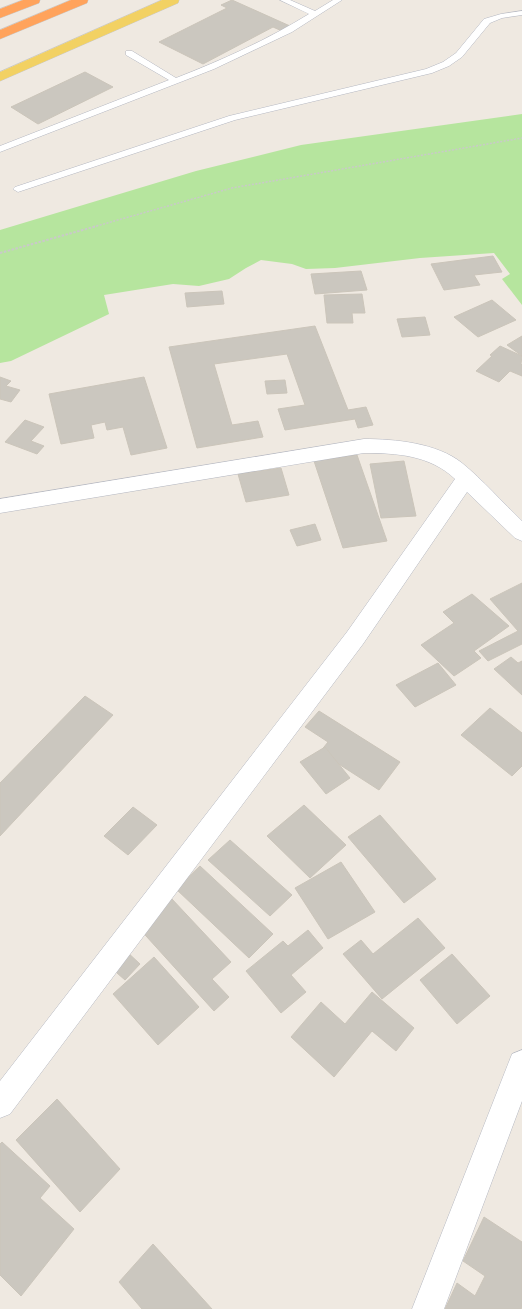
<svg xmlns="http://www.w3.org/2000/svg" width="522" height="1309" font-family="'Exo 2',sans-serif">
<rect width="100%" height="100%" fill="#efe9e1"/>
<path fill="#b6e59e" d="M 522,114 L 522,305 L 502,279 L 510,274 L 494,253 L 420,258 L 335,268 L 306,269 L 292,264 L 261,260 L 246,268 L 229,279 L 199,286 L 173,284 L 104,295 L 109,314 L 11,361 L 0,363 L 0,230 L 196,171 L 301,145 Z"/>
<g fill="#cbc7bf" stroke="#cbc5ba">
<path d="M 232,0 L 290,26 L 282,31 L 273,27 L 203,64 L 159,42 L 227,8 L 221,5 Z"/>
<path d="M 85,72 L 113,87 L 38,124 L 11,107 Z"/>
<path d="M 493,256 L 502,272 L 474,275 L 480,285 L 444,290 L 431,264 Z"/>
<path d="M 361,271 L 367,290 L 315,294 L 311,274 Z"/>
<path d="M 222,291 L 224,304 L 187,307 L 185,293 Z"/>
<path d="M 362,294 L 365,313 L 352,313 L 353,323 L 327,323 L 324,295 Z"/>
<path d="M 492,300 L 516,320 L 478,337 L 454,317 Z"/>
<path d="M 425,317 L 430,335 L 402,337 L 397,319 Z"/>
<path d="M 315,326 L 348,410 L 366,407 L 373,425 L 358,428 L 355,419 L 285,430 L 278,409 L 305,405 L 287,354 L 214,364 L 232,425 L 258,421 L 263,437 L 197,448 L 169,347 Z"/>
<path d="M 522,336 L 522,356 L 507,345 Z"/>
<path d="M 500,346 L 522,356 L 521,364 L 522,365 L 522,376 L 510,371 L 499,382 L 476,371 L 492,356 L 490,355 Z"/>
<path d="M 0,377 L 11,381 L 6,386 L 20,390 L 11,402 L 0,399 Z"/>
<path d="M 144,377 L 167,448 L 131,455 L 123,427 L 107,430 L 105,422 L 91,425 L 94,438 L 61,444 L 49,394 Z"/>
<path d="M 285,380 L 287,393 L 267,394 L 265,381 Z"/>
<path d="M 25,420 L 44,427 L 31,441 L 44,446 L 37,454 L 5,442 Z"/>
<path d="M 357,455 L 387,541 L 343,548 L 314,461 Z"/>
<path d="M 404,461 L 416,516 L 381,518 L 370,464 Z"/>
<path d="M 281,468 L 289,495 L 246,502 L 238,474 Z"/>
<path d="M 315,524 L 321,540 L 297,546 L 290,530 Z"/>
<path d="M 522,583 L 522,644 L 488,661 L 479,651 L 518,631 L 490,599 Z"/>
<path d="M 472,594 L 509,626 L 474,651 L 481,658 L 454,676 L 421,645 L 454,623 L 443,612 Z"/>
<path d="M 511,657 L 518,663 L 522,661 L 522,695 L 494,669 Z"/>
<path d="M 438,663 L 456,685 L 415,707 L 396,685 Z"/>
<path d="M 85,696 L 113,715 L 0,836 L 0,783 Z"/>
<path d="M 490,708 L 522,733 L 522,766 L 512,776 L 461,735 Z"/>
<path d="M 319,711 L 400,762 L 379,790 L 320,752 L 328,742 L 305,727 Z"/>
<path d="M 325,747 L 350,778 L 326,794 L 300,762 Z"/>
<path d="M 304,805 L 346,845 L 310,878 L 267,836 Z"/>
<path d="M 133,807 L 157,825 L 128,855 L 104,836 Z"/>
<path d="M 380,815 L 436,879 L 404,903 L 348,837 Z"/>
<path d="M 230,840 L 292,895 L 270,916 L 208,860 Z"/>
<path d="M 341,862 L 375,912 L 328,939 L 295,888 Z"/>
<path d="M 200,866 L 273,934 L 249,958 L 176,889 Z"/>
<path d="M 171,898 L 231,962 L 212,979 L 229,997 L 214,1011 L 137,926 Z"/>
<path d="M 418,918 L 445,948 L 382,999 L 343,954 L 361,940 L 373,954 Z"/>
<path d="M 308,930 L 323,948 L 291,975 L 306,992 L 281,1013 L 246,971 L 283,941 L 288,946 Z"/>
<path d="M 125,950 L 140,964 L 125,980 L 109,966 Z"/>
<path d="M 452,954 L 490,996 L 457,1024 L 420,980 Z"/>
<path d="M 154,957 L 199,1007 L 158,1045 L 113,994 Z"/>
<path d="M 372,992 L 414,1028 L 396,1051 L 372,1031 L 334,1077 L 291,1037 L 321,1002 L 345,1024 Z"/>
<path d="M 57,1099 L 120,1169 L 80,1212 L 16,1140 Z"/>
<path d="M 2,1142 L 50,1186 L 40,1198 L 74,1229 L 21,1296 L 0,1275 L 0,1144 Z"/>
<path d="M 484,1217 L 522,1242 L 522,1307 L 521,1309 L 445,1309 L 457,1283 L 475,1296 L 485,1276 L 463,1261 Z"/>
<path d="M 153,1244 L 212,1309 L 142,1309 L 119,1282 Z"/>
</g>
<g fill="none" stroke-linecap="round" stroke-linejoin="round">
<defs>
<g id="service">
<path d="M 280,0 L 290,0 L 315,11 L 333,0 L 342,0 L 292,32 L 214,69 L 0,152 L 0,146 L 169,80 L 126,55 L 126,51 L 132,51 L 176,78 C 222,60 267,40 309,14 Z"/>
<path d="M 522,11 L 522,15 L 502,18 L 490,23 L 462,57 L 449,66 L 432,73 L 235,120 L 21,191 L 18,192 L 13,189 L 15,187 L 229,116 L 426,69 L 443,62 L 456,53 L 484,19 L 501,14 Z"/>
</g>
<g id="minor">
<path d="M 364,439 C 395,439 437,443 462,463 C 483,480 502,502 522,521 L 522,541 L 515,538 L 467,492 L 363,644 L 10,1114 L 0,1118 L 0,1081 L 347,632 L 455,479 C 430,455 396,453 364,453 L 0,513 L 0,499 Z"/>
<path d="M 522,1050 L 522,1101 L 444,1309 L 412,1309 L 512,1054 Z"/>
</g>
<path id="primary" d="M 162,0 L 179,0 L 178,3 L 0,81 L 0,72 Z"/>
<g id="motorway">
<path d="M 23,0 L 40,0 L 39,3 L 0,18 L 0,9 Z"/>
<path d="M 71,0 L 88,0 L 87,3 L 0,39 L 0,30 Z"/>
</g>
</defs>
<use href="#service" stroke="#b4b7c1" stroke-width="1"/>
<use href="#minor" stroke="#b4b7c1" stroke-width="1"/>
<use href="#primary" stroke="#c9c9c9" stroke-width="1"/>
<use href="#motorway" stroke="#c9c9c9" stroke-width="1"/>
<path stroke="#c9c9c9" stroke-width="1.5" stroke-dasharray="2 1.5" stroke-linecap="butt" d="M 93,227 L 232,188 L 522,138"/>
<path stroke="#c9c9c9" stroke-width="2" stroke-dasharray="2.5 1.5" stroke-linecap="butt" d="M 0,253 L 97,226"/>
<use href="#service" fill="#fff" fill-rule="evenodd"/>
<use href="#minor" fill="#fff" fill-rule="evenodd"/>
<use href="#primary" fill="#f2d163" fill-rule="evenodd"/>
<use href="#motorway" fill="#ffa35c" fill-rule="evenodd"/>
</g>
</svg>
